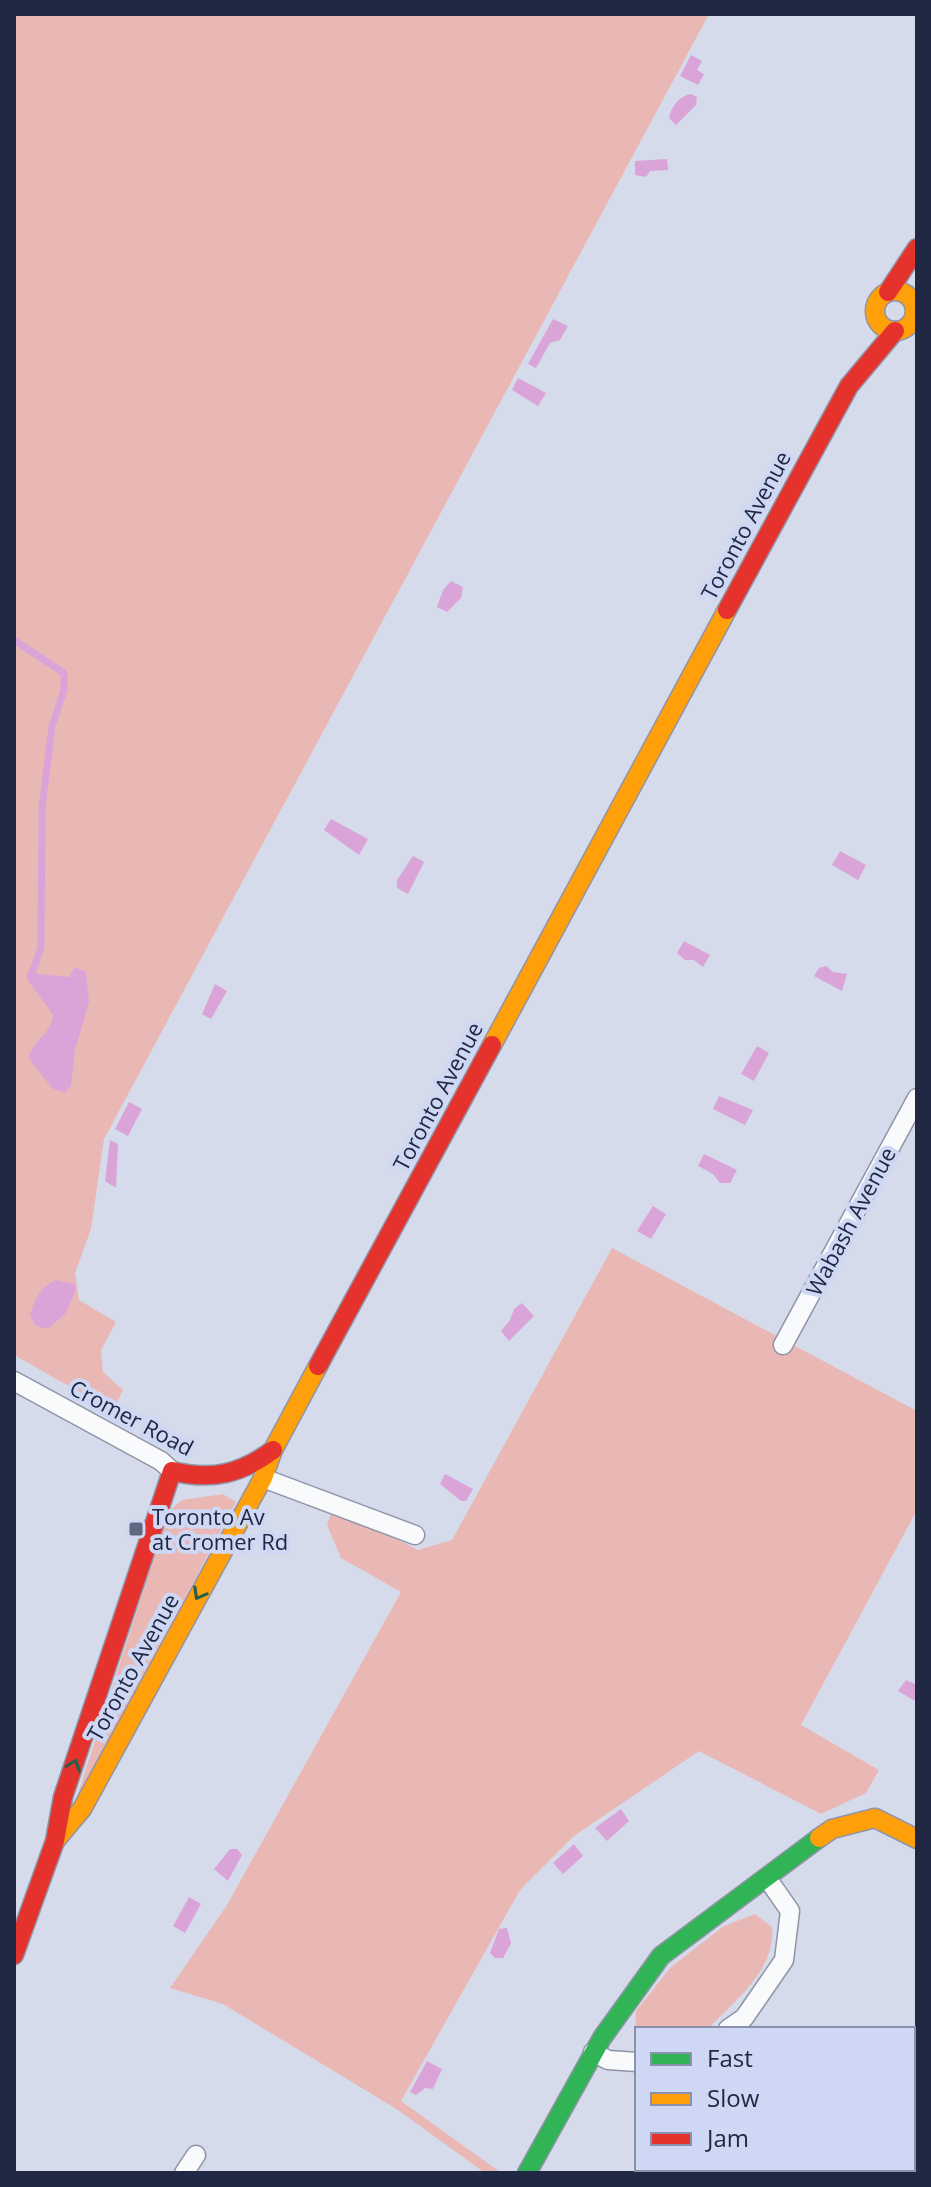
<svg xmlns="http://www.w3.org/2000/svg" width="931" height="2187" font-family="'Open Sans',sans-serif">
<rect width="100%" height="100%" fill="#d6dbeb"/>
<g fill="#eab8b4">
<path d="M 14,14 L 709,14 L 104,1139 L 91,1229 L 75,1273 L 79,1300 L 116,1322 L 101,1350 L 103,1372 L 123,1390 L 113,1411 L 14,1355 Z"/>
<path d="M 612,1248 L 917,1411 L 917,1510 L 801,1725 L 879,1770 L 866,1793 L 821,1814 L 699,1751 L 574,1836 L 520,1890 L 401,2101 L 500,2172 L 485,2173 L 398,2110 L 223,2004 L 170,1988 L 227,1905 L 401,1592 L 341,1558 L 327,1525 L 331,1514 L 389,1535 L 418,1550 L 452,1540 Z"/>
<path d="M 223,1494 L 236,1502 L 73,1809 L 169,1511 L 182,1500 Z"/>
<path d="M 755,1914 L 772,1927 C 776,1970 735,2000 708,2029 L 635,2030 L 636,2011 L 671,1967 L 724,1926 Z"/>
</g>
<g fill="#daa4d8">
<path d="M 691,55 L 702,61 L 697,70 L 704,74 L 698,85 L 680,76 Z"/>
<path d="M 691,94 L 697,97 L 696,105 L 676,125 L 669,118 C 671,107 680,95 691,94 Z"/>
<path d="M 667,159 L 668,170 L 650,171 L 646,177 L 635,175 L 635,161 Z"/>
<path d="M 553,319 L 568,326 L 560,340 L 550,343 L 536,368 L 528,364 Z"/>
<path d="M 518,378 L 546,393 L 538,406 L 512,390 Z"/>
<path d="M 451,581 L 463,587 L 461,598 L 447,612 L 437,607 L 443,590 Z"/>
<path d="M 331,819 L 368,839 L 359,855 L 324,830 Z"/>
<path d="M 840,851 L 866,865 L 858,880 L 832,865 Z"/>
<path d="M 413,856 L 424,862 L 408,894 L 397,888 L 397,880 Z"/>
<path d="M 684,941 L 710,955 L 703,967 L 694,960 L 685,960 L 677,953 Z"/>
<path d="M 826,966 L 833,972 L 847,974 L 842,991 L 814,976 L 819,968 Z"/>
<path d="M 75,967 L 86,972 L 89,1002 L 75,1050 L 71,1086 L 64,1093 L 52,1088 L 29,1059 C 31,1041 51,1035 53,1015 L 27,979 L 27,973 L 69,977 Z"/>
<path d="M 215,984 L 227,991 L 211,1019 L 202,1014 Z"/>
<path d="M 757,1046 L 769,1053 L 754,1081 L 741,1074 Z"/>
<path d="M 719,1096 L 753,1110 L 745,1125 L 713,1109 Z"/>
<path d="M 129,1102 L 142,1109 L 128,1136 L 115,1129 Z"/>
<path d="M 110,1140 L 118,1144 L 116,1188 L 105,1181 Z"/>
<path d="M 704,1154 L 737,1170 L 730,1183 L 720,1183 L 713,1174 L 698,1166 Z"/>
<path d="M 653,1206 L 666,1214 L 651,1239 L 637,1231 Z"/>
<path d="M 56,1280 L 74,1284 L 76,1290 L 65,1314 L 48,1329 L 36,1326 L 30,1315 C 34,1299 41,1287 56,1280 Z"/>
<path d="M 522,1303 L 534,1316 L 509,1341 L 501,1331 L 510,1320 L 514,1309 Z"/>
<path d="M 445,1474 L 473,1489 L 466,1501 L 461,1501 L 440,1484 Z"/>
<path d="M 906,1680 L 917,1685 L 917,1702 L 898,1691 Z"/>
<path d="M 621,1809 L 629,1821 L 607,1841 L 595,1828 Z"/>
<path d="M 574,1844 L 583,1856 L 563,1874 L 553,1863 Z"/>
<path d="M 230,1849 L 237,1849 L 242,1855 L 228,1881 L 214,1869 Z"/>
<path d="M 189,1897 L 201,1904 L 185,1933 L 173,1926 Z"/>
<path d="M 507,1928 L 511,1943 L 503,1958 L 495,1958 L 490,1953 L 499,1929 Z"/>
<path d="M 427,2061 L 442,2069 L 433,2089 L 425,2088 L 416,2095 L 410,2092 Z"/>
</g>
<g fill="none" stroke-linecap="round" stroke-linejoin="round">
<path stroke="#daa4d8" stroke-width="7" d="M 14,640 L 64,673 L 64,690 L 52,726 L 42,808 L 41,948 L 32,973"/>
<defs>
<g id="street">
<path d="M 783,1345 L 917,1098"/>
<path d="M 14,1381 L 161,1461 L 172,1471"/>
<path d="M 263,1478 L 415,1535"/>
<path d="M 728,2029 L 744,2018 L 784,1960 L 790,1911 L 767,1878"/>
<path d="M 593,2052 L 608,2060 L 637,2062"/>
<path d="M 184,2173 L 196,2155"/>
</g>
<path id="fast" d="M 527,2173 L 602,2038 L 661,1956 L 819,1838"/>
<g id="slow">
<circle cx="895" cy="311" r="20"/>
<path d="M 492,1045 L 727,610"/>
<path d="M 819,1838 L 832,1829 L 875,1818 L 917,1839"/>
<path d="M 55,1841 L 82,1809 L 263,1478 L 273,1450 L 318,1366"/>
</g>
<g id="jam">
<path d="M 888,292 L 917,248"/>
<path d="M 727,610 L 849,386 L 895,331"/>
<path d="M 318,1366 L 492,1045"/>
<path d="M 14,1955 L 55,1841 L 63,1797 L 172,1471 C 211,1481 241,1474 273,1450"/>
</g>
</defs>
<use href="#street" stroke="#9094a7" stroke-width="21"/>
<use href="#fast" stroke="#9094a7" stroke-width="21"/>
<use href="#slow" stroke="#9094a7" stroke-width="21"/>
<use href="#jam" stroke="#9094a7" stroke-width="21"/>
<use href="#street" stroke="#f9fafc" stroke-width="18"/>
<use href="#fast" stroke="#30b455" stroke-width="18"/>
<use href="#slow" stroke="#ff9f0a" stroke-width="18"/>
<use href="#jam" stroke="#e5322d" stroke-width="18"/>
</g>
<defs><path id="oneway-chevron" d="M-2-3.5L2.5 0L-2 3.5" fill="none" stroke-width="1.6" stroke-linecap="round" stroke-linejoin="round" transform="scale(2)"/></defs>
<g stroke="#27604a">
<use href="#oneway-chevron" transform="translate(199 1594) rotate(119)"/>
<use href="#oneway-chevron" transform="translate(74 1765) rotate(-71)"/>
</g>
<rect fill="#60677e" stroke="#ced7f3" stroke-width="3" x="128" y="1521" width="16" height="16" rx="4"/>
<g text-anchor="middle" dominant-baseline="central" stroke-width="8" stroke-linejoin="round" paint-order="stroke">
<g font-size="22" fill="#212843" stroke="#ced7f3">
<text transform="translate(745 525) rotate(-62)">Toronto Avenue</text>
<text transform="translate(437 1096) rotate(-62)">Toronto Avenue</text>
<text transform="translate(850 1221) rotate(-62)">Wabash Avenue</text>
<text transform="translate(132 1417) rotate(28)">Cromer Road</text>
<text transform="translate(132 1667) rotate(-61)">Toronto Avenue</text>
</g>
<g font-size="22" fill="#212843" stroke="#ced7f3" text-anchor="start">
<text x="152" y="1516">Toronto Av<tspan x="152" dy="25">at Cromer Rd</tspan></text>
</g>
</g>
<rect width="931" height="2187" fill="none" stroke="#212843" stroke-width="32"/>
<rect x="635" y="2027" width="280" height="144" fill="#ced7f3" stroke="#8991ad" stroke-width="2"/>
<rect x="651" y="2053" width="40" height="12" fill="#30b455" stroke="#8991ad" stroke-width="2"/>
<text x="707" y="2067" font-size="24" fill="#212843">Fast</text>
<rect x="651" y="2093" width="40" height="12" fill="#ff9f0a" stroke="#8991ad" stroke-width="2"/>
<text x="707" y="2107" font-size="24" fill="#212843">Slow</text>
<rect x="651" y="2133" width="40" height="12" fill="#e5322d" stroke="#8991ad" stroke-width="2"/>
<text x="707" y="2147" font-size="24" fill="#212843">Jam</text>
</svg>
